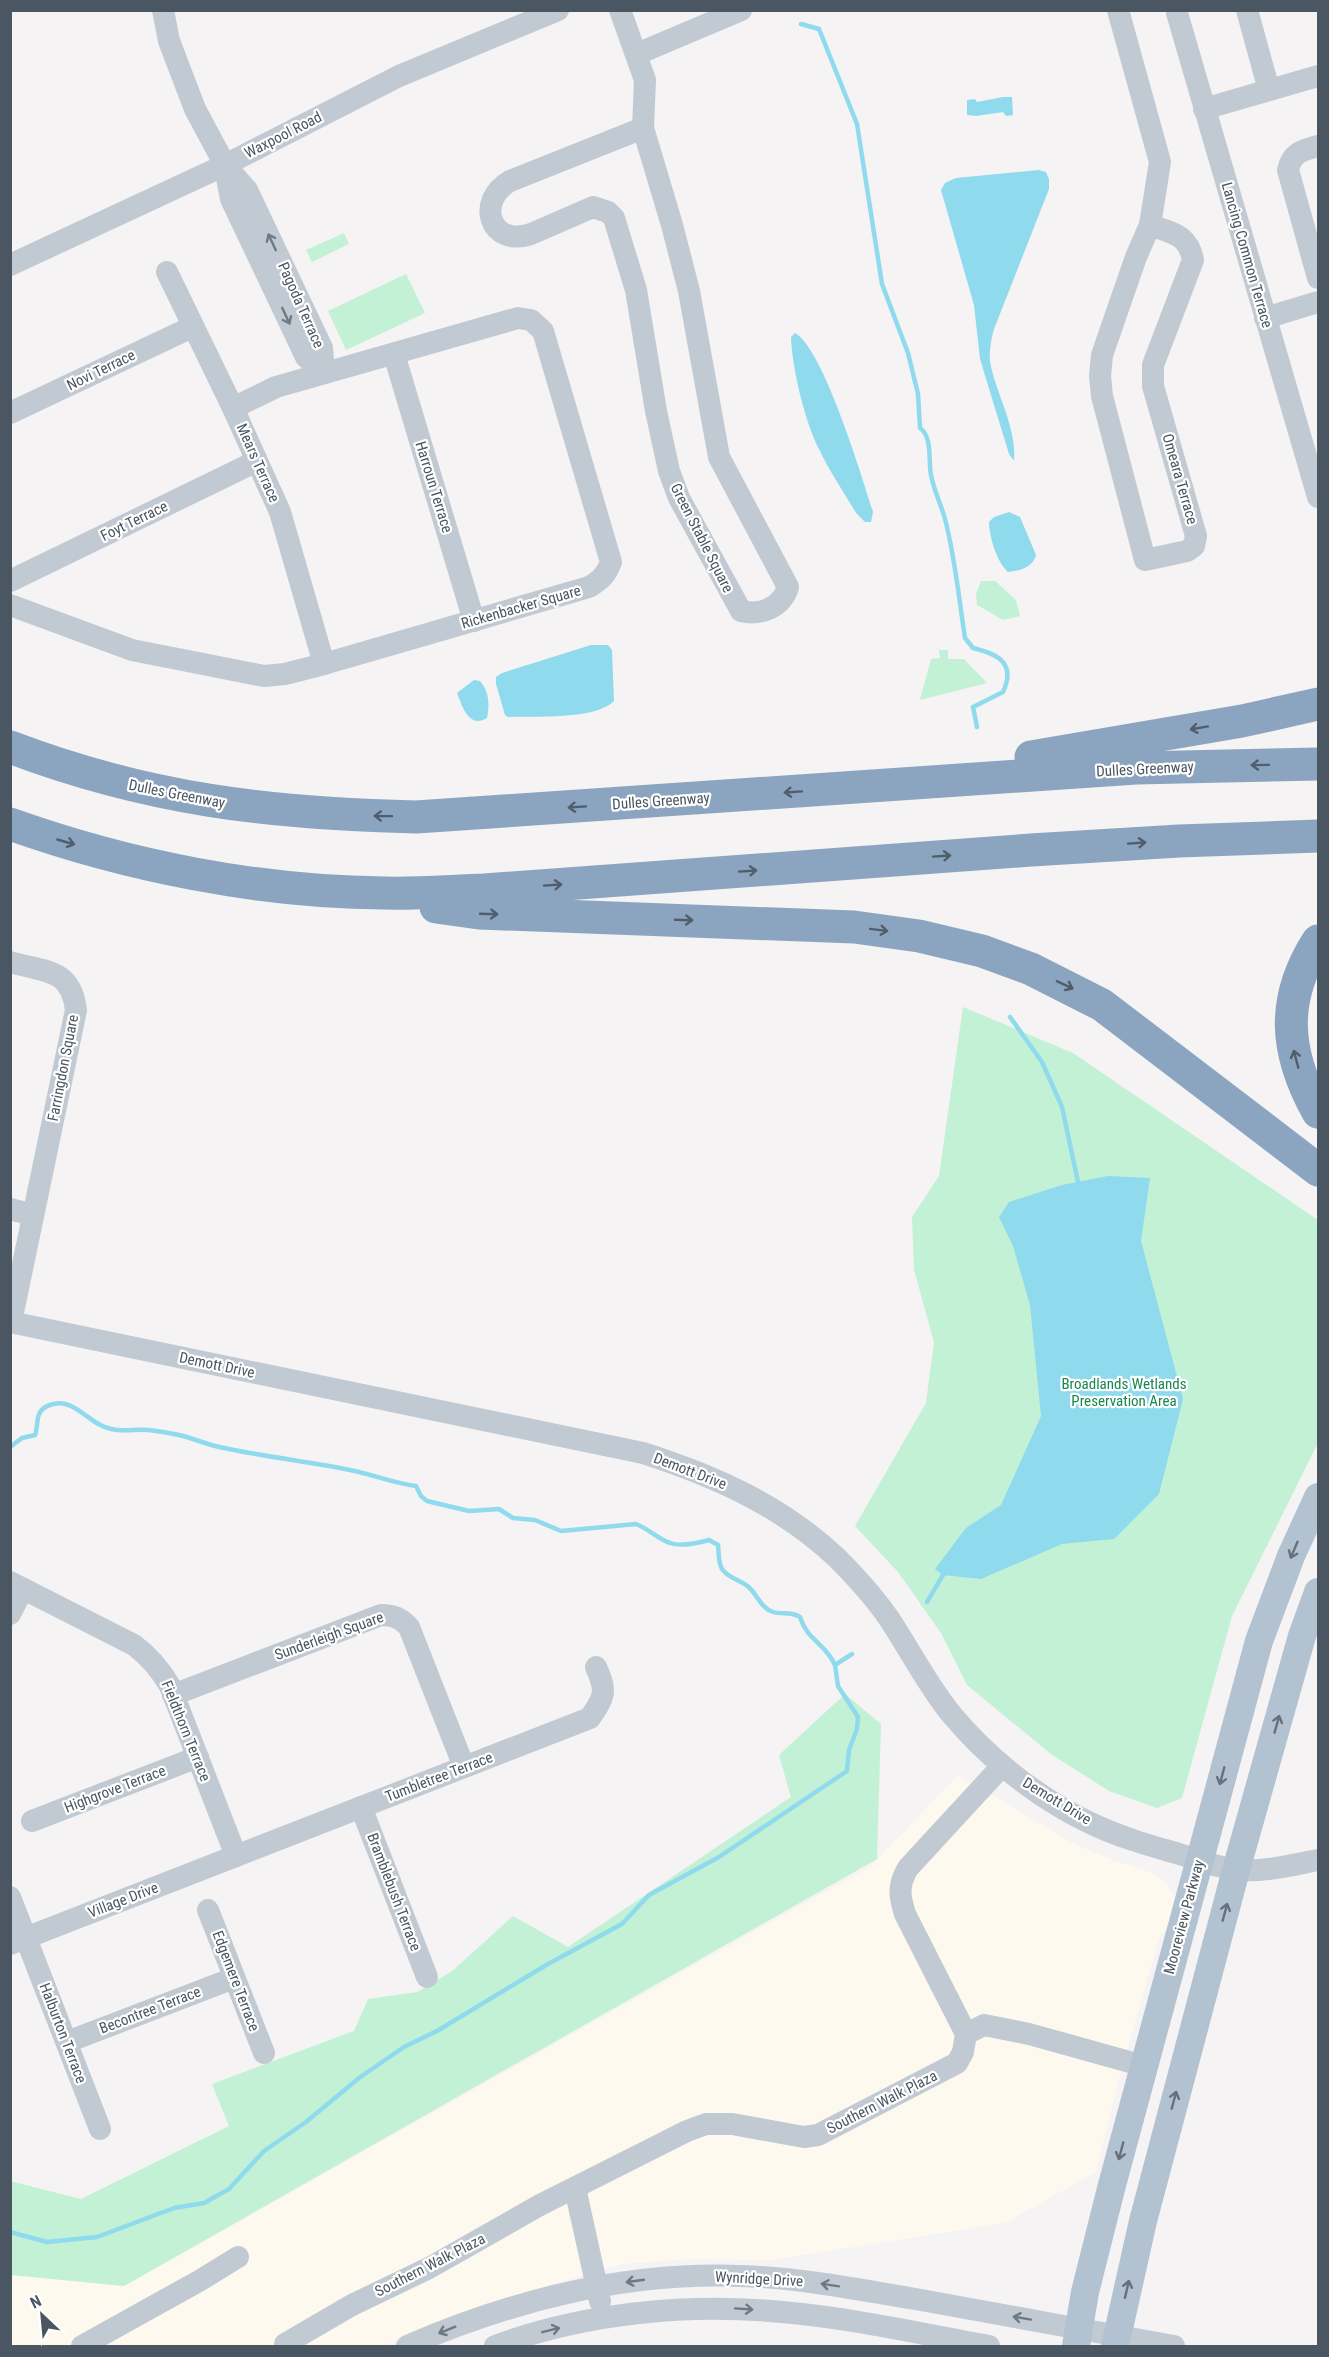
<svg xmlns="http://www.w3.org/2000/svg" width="1329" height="2357" font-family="'Roboto Condensed',sans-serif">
<rect width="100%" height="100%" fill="#f5f3f3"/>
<path fill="#fdf9ef" d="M 958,1775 L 1076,1845 L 1113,1860 L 1153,1873 L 1165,1882 L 1174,1895 L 1175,1904 L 1172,1923 L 1159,1938 L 1117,2087 L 1096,2172 L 1005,2223 L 772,2260 L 691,2259 L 623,2264 L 491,2302 L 436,2323 L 384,2346 L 11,2346 L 10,2275 L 125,2286 L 871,1866 Z"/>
<g fill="#c3f1d5">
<path d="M 344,233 L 349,244 L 312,262 L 306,250 Z"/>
<path d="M 406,274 L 425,313 L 346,350 L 328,311 Z"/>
<path d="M 981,581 L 995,581 L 1016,600 L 1020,616 L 1003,620 L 977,605 L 976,594 Z"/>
<path d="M 939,650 L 948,650 L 948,659 L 964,659 L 987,683 L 920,700 L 931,659 L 940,658 Z"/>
<path d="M 963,1007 L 1073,1053 L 1318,1220 L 1318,1443 L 1232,1616 L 1182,1798 L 1157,1808 L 1109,1791 L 1051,1754 L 967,1685 L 941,1633 L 898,1572 L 855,1526 L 926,1403 L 934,1342 L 914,1270 L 912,1217 L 939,1176 Z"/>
<path d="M 845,1694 L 881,1724 L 877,1859 L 124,2286 L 11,2275 L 10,2181 L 81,2199 L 229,2126 L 212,2084 L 354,2031 L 368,1999 L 417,1992 L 451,1972 L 513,1916 L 568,1947 L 791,1797 L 779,1755 Z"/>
</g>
<g fill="#90daee">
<path d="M 1003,97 L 1012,97 L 1013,115 L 1006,116 L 1003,112 L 976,116 L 967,115 L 967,100 L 975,99 L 977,102 Z"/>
<path d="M 1039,170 L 1046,172 L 1049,179 L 1049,189 L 994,329 C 991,340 989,351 990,362 C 996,394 1017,427 1014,461 L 1009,454 L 980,359 L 974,305 L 941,190 L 945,183 L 956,178 Z"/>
<path d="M 795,333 C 823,348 862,477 873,512 L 871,522 L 865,522 L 856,513 C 844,492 829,471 819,449 C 805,422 792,368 791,337 Z"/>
<path d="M 1009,512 L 1020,517 L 1036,555 C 1033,567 1020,571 1008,572 C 997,563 989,536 989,522 L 994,517 Z"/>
<path d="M 591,645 L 608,645 L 612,650 L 614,701 C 596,720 534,716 508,717 L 505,715 L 496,684 L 496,677 L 502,673 Z"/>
<path d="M 474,680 L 480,681 C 489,691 490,705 487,718 C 469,729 462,706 457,693 Z"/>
<path d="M 1108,1176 L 1150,1178 L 1141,1241 L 1183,1399 L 1159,1494 L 1114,1539 L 1062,1544 L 981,1579 L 943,1575 L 935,1569 L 966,1528 L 1001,1505 L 1041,1416 L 1030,1305 L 1013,1246 L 999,1217 L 1009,1202 L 1062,1185 Z"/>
</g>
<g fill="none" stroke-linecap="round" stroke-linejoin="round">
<g stroke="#90daee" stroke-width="4.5">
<path d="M 801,24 L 819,29 L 857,124 L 882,284 L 908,353 L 918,394 L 920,428 C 933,437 928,461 931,475 C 934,491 941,504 945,519 C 955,557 959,599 965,638 L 973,648 C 999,654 1016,664 1003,692 L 973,707 L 977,727"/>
<path d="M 1010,1017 L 1042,1062 L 1062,1107 L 1078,1182"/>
<path d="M 10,1447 L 22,1438 L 35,1435 C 39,1424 34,1410 50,1405 C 74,1396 89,1425 111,1429 C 123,1432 136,1429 148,1430 C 158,1431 169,1433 179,1435 C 193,1438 205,1444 219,1447 C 261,1456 303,1461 345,1469 C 369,1473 392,1483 416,1486 L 421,1496 L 427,1501 L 469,1511 L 499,1509 L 513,1518 L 535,1520 L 561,1531 L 636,1524 C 649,1529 658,1539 670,1543 C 681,1547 698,1543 709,1540 L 718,1545 C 719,1553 718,1562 722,1569 C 728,1578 738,1579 746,1585 C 757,1592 759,1607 773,1612 C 782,1615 791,1611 800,1617 C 807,1640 826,1644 835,1665 L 852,1654"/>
<path d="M 927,1602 L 943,1575"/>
<path d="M 10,2232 L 47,2242 L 97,2237 L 174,2208 L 204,2203 L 229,2189 L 264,2151 L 306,2122 L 359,2078 L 404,2047 L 437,2031 L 548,1964 L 622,1924 L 649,1895 L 719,1857 L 847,1771 L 849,1750 L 857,1729 L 858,1717 L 838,1686 L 835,1665"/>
</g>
<g stroke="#c1cad2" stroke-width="22">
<path d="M 163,10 L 169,41 L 195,109 L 225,165 L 247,190 L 322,348 L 324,373"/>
<path d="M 620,10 L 645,80 L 643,128"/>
<path d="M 1118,10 L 1160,162 L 1150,225"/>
<path d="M 1247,10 L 1269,90"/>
<path d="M 1177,13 L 1318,497"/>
<path d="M 637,54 L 741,10"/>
<path d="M 1204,109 L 1318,76"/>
<path d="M 643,128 L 672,225 L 689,291 L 719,457 L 788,587 C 782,607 761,616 741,611 L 679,498 L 669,471 L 656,411 L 636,290 L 614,218 L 608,212 L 593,207 L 531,234 C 490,248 475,201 510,181 Z"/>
<path d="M 1318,146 C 1303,150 1292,152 1288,170 L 1318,278"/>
<path d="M 225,167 L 231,199 L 306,357 L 324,373"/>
<path d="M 1150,225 C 1172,233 1188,234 1193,260 L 1153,365 L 1153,386 L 1196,536 L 1194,546 L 1187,551 L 1145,560 L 1102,396 L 1100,376 L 1102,355 L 1136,257 Z"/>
<path d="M 10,265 L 225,165 L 399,76 L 558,10"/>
<path d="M 167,272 L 233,408 L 280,512 L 324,664"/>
<path d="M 1265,318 L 1318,302"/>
<path d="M 394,354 L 474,621"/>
<path d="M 10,413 L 192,327"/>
<path d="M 10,581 L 257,461"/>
<path d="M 10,605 L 132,650 L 264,676 L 285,674 L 324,664 L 589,587 C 601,580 606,575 611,562 L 543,331 L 531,320 L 518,318 L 276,387 L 233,408"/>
<path d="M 10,962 C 45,972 71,968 76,1010 L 11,1322"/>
<path d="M 10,1209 L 33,1215"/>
<path d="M 10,1322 L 643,1453 C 715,1476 782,1506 837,1558 C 856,1577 875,1598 890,1620 C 911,1652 928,1686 952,1715 C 998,1770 1064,1818 1133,1840 C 1147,1845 1162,1849 1176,1853 C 1196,1859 1217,1868 1238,1870 C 1265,1872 1292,1865 1318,1860"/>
<path d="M 10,1582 L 134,1645 C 150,1657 160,1669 170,1686 L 236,1856"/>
<path d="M 10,1614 L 23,1589"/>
<path d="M 173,1695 L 381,1615 C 394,1615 400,1618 409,1627 L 464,1767"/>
<path d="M 361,1807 L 427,1977"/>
<path d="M 32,1821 L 198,1757"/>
<path d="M 10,1897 L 100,2129"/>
<path d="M 208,1910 L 264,2053"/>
<path d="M 10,1944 L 590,1718 C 605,1696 607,1692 596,1667"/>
<path d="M 966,2034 L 905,1914 C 899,1895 898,1885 908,1868 L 1002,1766"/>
<path d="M 67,2042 L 234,1978"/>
<path d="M 575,2188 L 600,2301"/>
<path d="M 285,2344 L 352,2305 L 429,2268 L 540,2205 L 687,2131 L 706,2124 L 732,2124 L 804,2137 L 818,2135 L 957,2063 L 963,2052 L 966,2034 L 984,2025 L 1029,2034 L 1144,2066"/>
<path d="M 82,2346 L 199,2281 L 238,2257"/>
<path d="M 407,2346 C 514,2300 624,2272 741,2276 C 802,2278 861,2290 921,2300 C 1005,2315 1090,2331 1174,2346"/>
<path d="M 495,2346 C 585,2313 687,2303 782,2312 C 852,2318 921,2334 989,2346"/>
</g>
<g stroke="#b3c2d1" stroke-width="28">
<path d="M 1076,2346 L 1085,2292 L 1112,2185 L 1259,1641 L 1291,1556 L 1318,1497"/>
<path d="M 1115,2346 L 1143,2221 L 1236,1870 L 1302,1636 L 1318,1592"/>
</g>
<g stroke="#8ba5c1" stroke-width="33">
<path d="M 10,747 C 147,799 271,814 416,817 L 1136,768 L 1318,764"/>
<path d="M 1031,757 L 1242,721 L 1318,704"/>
<path d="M 10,824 C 128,866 259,892 384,893 C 417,894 451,891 484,890 L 1031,850 L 1179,841 L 1318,836"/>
<path d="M 436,907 L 479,913 L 854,927 L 919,936 L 982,951 L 1031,969 L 1102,1005 L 1318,1170"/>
<path d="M 1318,941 C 1280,1000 1285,1053 1318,1112"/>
</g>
</g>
<defs><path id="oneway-shaft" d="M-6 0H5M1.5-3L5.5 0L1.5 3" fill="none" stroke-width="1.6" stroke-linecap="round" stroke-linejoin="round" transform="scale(1.5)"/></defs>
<g stroke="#6e7983">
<use href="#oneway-shaft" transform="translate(272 242) rotate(-115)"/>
<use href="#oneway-shaft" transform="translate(286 316) rotate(65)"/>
<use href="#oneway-shaft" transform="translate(635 2281) rotate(172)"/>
<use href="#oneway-shaft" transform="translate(830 2285) rotate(-171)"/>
<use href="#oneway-shaft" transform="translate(744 2309) rotate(4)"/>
<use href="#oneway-shaft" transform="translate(1022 2318) rotate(-170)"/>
<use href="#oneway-shaft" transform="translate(447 2330) rotate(158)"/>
<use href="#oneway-shaft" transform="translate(551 2330) rotate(-14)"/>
</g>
<g stroke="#505e6b">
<use href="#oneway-shaft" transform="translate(1199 728) rotate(170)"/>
<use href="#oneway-shaft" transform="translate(1260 765) rotate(179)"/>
<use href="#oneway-shaft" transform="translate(793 792) rotate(176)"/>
<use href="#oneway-shaft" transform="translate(577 807) rotate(176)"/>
<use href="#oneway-shaft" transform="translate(383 816) rotate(-179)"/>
<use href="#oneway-shaft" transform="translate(66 842) rotate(16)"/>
<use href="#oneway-shaft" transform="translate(1137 843) rotate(-4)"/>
<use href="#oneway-shaft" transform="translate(942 856) rotate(-4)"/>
<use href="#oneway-shaft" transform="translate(748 871) rotate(-4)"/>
<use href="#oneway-shaft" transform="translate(553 885) rotate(-4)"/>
<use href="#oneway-shaft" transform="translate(489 914) rotate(2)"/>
<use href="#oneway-shaft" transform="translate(684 920) rotate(2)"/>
<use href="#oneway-shaft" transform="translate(879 930) rotate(7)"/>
<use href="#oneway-shaft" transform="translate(1065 985) rotate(25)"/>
<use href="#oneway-shaft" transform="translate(1296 1059) rotate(-105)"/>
</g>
<g stroke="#64717d">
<use href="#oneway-shaft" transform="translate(1294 1550) rotate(113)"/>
<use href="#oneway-shaft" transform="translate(1277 1724) rotate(-74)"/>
<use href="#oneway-shaft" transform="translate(1222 1776) rotate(105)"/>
<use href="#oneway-shaft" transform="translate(1225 1912) rotate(-75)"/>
<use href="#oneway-shaft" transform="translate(1174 2100) rotate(-75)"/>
<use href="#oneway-shaft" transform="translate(1121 2151) rotate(105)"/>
<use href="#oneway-shaft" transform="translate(1127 2289) rotate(-77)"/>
</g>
<g text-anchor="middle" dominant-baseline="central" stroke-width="4.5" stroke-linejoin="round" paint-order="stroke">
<g font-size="15" fill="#4a5661" stroke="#fff">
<text transform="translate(283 135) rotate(-27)">Waxpool Road</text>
<text transform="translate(1247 255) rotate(74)">Lancing Common Terrace</text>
<text transform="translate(301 305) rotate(66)">Pagoda Terrace</text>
<text transform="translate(101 370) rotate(-26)">Novi Terrace</text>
<text transform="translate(258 463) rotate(66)">Mears Terrace</text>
<text transform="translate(1180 479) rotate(74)">Omeara Terrace</text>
<text transform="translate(434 487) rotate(73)">Harroun Terrace</text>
<text transform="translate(134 521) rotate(-26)">Foyt Terrace</text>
<text transform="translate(702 538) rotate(63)">Green Stable Square</text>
<text transform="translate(521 607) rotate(-16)">Rickenbacker Square</text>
<text transform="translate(1145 769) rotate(-3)">Dulles Greenway</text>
<text transform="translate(177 794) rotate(11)">Dulles Greenway</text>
<text transform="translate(661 801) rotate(-4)">Dulles Greenway</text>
<text transform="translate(63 1068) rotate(-79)">Farringdon Square</text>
<text transform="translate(217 1365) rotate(12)">Demott Drive</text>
<text transform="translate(690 1471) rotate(21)">Demott Drive</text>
<text transform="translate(329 1636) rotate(-20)">Sunderleigh Square</text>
<text transform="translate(186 1731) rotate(68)">Fieldthorn Terrace</text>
<text transform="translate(439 1777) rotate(-21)">Tumbletree Terrace</text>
<text transform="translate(115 1789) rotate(-21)">Highgrove Terrace</text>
<text transform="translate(1057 1801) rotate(31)">Demott Drive</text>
<text transform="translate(394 1892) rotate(69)">Bramblebush Terrace</text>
<text transform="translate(123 1900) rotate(-21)">Village Drive</text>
<text transform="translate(1184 1917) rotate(-75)">Mooreview Parkway</text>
<text transform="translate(236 1981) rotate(69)">Edgemere Terrace</text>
<text transform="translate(150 2010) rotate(-21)">Becontree Terrace</text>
<text transform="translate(63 2033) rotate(69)">Halburton Terrace</text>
<text transform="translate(882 2102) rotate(-27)">Southern Walk Plaza</text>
<text transform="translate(430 2265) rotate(-27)">Southern Walk Plaza</text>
<text transform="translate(759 2279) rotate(3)">Wynridge Drive</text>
</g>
<g font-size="15" fill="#17864f" stroke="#fff">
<text x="1124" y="1384">Broadlands Wetlands<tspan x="1124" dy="17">Preservation Area</tspan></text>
</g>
</g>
<rect width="1329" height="2357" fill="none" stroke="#4a5661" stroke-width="24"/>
<g transform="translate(42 2315) rotate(334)" stroke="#ffffff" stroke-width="4.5" paint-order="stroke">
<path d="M0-4.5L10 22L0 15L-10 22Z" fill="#4a5661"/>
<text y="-9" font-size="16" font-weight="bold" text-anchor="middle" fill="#4a5661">N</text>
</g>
</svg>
